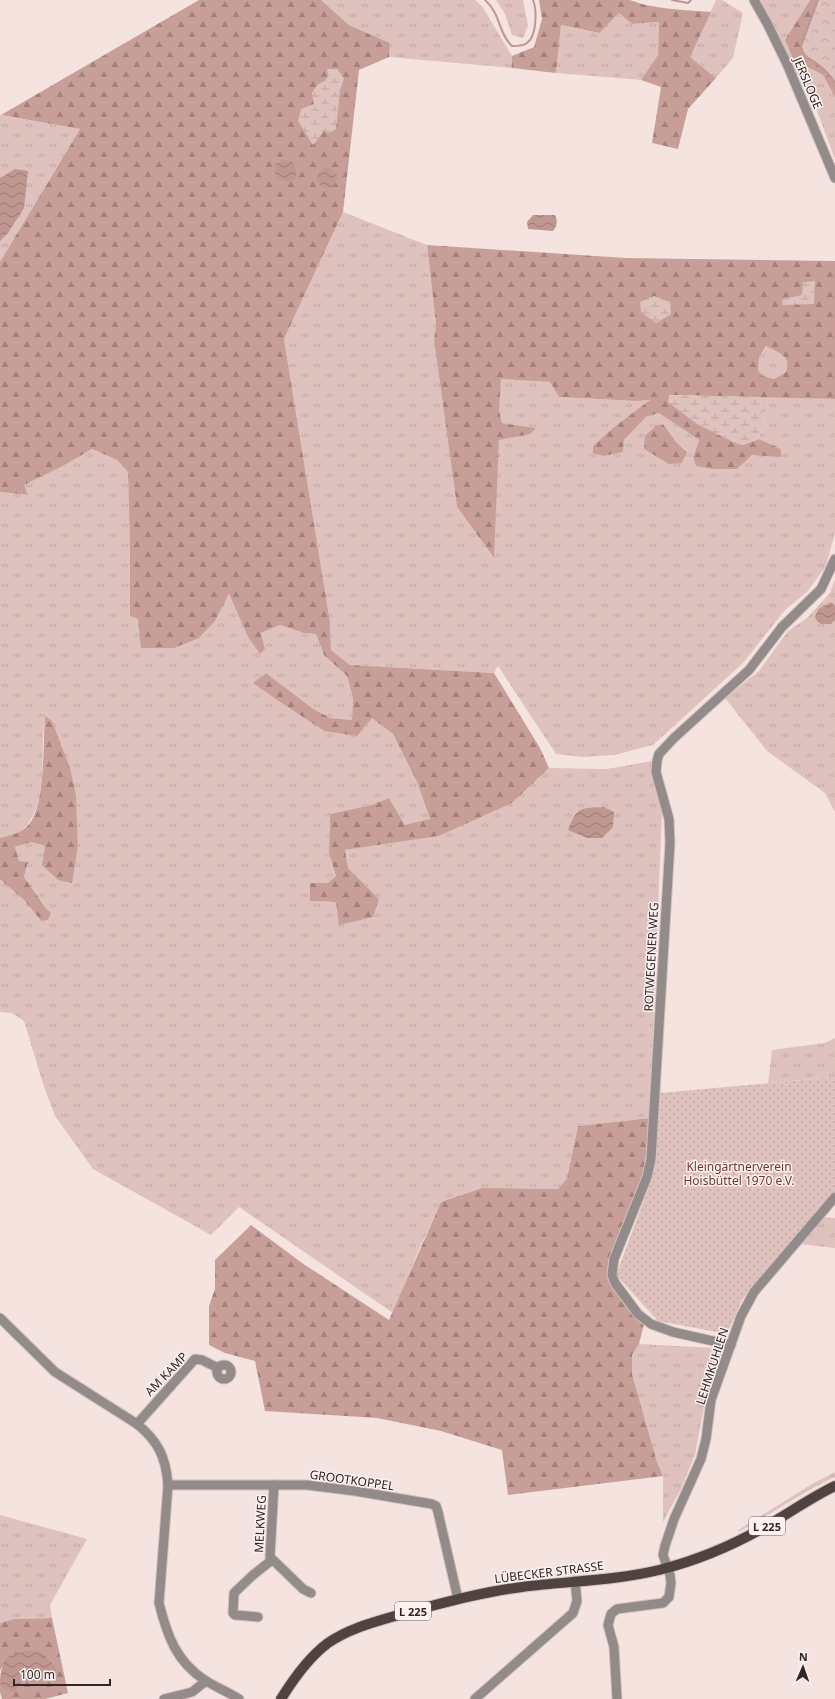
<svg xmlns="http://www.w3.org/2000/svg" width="835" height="1699" font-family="'Noto Sans',sans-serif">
<defs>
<pattern id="grass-tufts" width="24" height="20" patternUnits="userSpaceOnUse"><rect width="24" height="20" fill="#dfc2be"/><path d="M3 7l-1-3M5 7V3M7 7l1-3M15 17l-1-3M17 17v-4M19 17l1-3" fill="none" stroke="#c0a7a3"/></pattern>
<pattern id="forest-firs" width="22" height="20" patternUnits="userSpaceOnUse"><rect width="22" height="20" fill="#c89f98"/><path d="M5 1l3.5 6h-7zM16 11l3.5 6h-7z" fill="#a3827c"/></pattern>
<pattern id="wetland-marsh" width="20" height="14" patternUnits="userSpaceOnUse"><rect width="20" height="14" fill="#dfc2be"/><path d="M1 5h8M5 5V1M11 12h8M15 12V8" fill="none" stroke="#c0a7a3"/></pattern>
<pattern id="park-crowns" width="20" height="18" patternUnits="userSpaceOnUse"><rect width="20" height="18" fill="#dfc2be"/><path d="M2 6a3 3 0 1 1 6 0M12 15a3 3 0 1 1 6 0" fill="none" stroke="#c0a7a3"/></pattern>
<pattern id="garden-dots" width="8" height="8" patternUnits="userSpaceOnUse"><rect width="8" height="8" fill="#dfc2be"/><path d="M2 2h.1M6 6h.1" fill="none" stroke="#c0a7a3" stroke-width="1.8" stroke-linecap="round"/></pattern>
<pattern id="water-waves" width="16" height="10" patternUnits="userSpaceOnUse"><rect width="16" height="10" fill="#bf9690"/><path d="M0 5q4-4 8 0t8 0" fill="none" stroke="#9c7a75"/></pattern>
</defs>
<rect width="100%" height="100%" fill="#f5e3e0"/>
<g fill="url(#grass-tufts)" fill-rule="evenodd">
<path d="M 321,0 L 475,0 L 482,6 L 512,56 L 512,68 L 389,57 L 390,43 L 349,25 Z"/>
<path d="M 496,0 L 523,0 L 528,26 L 523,38 L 512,35 L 505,14 Z"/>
<path d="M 716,0 L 722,0 L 743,13 L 733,58 L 716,78 L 690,57 Z"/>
<path d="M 758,0 L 810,0 L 785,40 L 793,59 L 823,74 L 835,97 L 835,159 L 817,111 Z"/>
<path d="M 619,13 L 632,24 L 659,22 L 658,55 L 641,80 L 556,73 L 561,25 L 598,33 Z"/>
<path d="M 0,115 L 80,129 L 0,262 Z"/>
<path d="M 343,212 L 427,245 L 436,324 L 434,340 L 457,507 L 493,557 L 499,439 L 530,434 L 535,428 L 502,423 L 499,410 L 500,379 L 550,382 L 559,397 L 636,401 L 651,400 L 614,427 L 623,452 L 624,440 L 646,417 L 659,413 L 699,440 L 693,457 L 737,469 L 752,455 L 781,449 L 759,439 L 768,397 L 835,399 L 835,533 L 826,566 L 807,592 L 785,610 L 743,663 L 653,745 L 614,755 L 582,757 L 556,754 L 498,666 L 494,673 L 350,665 L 331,650 L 330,622 L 284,339 ZM 663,424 L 677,443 L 687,451 L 645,436 Z"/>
<path d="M 767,346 C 779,353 791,355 786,372 L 774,379 L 763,376 L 758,370 L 759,358 Z"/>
<path d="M 92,449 L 117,460 L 128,472 L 130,550 L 130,616 L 215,621 L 229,594 L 248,637 L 265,649 L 261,633 L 280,625 L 304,633 L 316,634 L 324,655 L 347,676 L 353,698 L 352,720 L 330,718 L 312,708 L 266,673 L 254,683 L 283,704 L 324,731 L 372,717 L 393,734 L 417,782 L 430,820 L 405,825 L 389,798 L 371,805 L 330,814 L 329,853 L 336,876 L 310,901 L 336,902 L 379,899 L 348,868 L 345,850 L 439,836 L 512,803 L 549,768 L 607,769 L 652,761 L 662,810 L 650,1118 L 578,1126 L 567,1178 L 558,1189 L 482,1188 L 441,1202 L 418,1252 L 393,1313 L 239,1207 L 211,1235 L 93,1169 L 55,1116 L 44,1087 L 24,1021 L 12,1013 L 0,1012 L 0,880 L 1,880 L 25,901 L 41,921 L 51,913 L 45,907 L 24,877 L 28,863 L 19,861 L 15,847 L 31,842 L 45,846 L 71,883 L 78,846 L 76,795 L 45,717 C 39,750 51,812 18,833 C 13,836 5,836 0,838 L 0,492 L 27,495 L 24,485 L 63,466 Z"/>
<path d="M 835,579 L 835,812 L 825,793 L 767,751 L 725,698 L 759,671 L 788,631 L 807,618 L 830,593 Z"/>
<path d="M 835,1038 L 835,1077 L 768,1083 L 772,1050 L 825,1043 Z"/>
<path d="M 824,1217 L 835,1218 L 835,1248 L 800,1244 Z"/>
<path d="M 639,1344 L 717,1348 L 723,1351 L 706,1396 L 695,1455 L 680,1491 L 663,1522 L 663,1476 L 657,1462 L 632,1374 L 632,1355 Z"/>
<path d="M 835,1472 L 835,1477 C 802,1492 772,1514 740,1531 L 737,1531 L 812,1484 Z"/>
<path d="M 0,1515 L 87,1539 L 50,1605 L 52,1618 L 14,1619 L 0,1623 Z"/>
</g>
<g fill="url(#forest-firs)" fill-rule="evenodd">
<path d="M 199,0 L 321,0 L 349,25 L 390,43 L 389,57 L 359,70 L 343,212 L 284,339 L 330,622 L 331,650 L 350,665 L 494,673 L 540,748 L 549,768 L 512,803 L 439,836 L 345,850 L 348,868 L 379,899 L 373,917 L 339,925 L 336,902 L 310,901 L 310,883 L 328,883 L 336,876 L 329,853 L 330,814 L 371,805 L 389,798 L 405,825 L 430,819 L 417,782 L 393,734 L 372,718 L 357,736 L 324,731 L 283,704 L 253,683 L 266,673 L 312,708 L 330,718 L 352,720 L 353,698 L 347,676 L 324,655 L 316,634 L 304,633 L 280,625 L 261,633 L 265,649 L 260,654 L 248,637 L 229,594 L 215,621 L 199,638 L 174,648 L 141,648 L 138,619 L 130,616 L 130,549 L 128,472 L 117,460 L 92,449 L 63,466 L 24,485 L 28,495 L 0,492 L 0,262 L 80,129 L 1,115 Z"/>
<path d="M 539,0 L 630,0 C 651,9 687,10 711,12 L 690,57 L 716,78 L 688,109 L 678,149 L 652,143 L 661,87 L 641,80 L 658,55 L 659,22 L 632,24 L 619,13 L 599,33 L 561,25 L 556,73 L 512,68 L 512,56 L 534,47 L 542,19 Z"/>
<path d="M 810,0 L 835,0 L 835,97 L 823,75 L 793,59 L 785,40 Z"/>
<path d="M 427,245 L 626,258 L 835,261 L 835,399 L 669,395 L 743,445 L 759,439 L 781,449 L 781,457 L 752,455 L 737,469 L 713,469 L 696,466 L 693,457 L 699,440 L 659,413 L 646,417 L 624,440 L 623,452 L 603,456 L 593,453 L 593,446 L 614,427 L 650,400 L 636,401 L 559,397 L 550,382 L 501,379 L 499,410 L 502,423 L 536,428 L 530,434 L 499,440 L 494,558 L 457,507 L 434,340 L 436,324 ZM 766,346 C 779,353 791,355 786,372 L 774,379 L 763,376 L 758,370 L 759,358 Z"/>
<path d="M 663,424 L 677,443 L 687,452 L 682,463 L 669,464 L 644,449 L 645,436 L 657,425 Z"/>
<path d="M 45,716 L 52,721 L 60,742 L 70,768 L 76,795 L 78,846 L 72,883 L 58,880 L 42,865 L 45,846 L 31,842 L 15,847 L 19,861 L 28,862 L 24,877 L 45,907 L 51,913 L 48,920 L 41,921 L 25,901 L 1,880 L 0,880 L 0,838 C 12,835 25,832 32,820 C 45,798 43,743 45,716 Z"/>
<path d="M 650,1118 L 643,1181 L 608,1267 L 612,1288 L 644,1324 L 639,1344 L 632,1355 L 632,1374 L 657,1462 L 663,1476 L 508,1495 L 502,1450 L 441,1431 L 377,1418 L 265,1411 L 255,1361 L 225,1353 L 209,1345 L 209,1306 L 215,1289 L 215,1260 L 251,1225 L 302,1263 L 389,1320 L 441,1202 L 482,1188 L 558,1189 L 567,1178 L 578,1126 Z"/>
<path d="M 52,1618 L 68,1693 L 45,1699 L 2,1699 L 0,1692 L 0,1682 L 0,1683 L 17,1689 L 26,1677 L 34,1675 L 42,1678 L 25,1652 C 14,1653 4,1661 0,1671 L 0,1623 L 14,1619 Z"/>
</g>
<g fill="url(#wetland-marsh)">
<path d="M 327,69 L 337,69 L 344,78 L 340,90 L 336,129 L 329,133 L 324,131 L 313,145 L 298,121 L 301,109 L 314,104 L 312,93 L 318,84 L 325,81 L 328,76 Z"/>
<path d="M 815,281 L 814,304 L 782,305 L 783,299 L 802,295 L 803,282 Z"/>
<path d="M 654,296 L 670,302 L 671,314 L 656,323 L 641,312 L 640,302 Z"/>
<path d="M 669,395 L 768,397 L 759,439 L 743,445 L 735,443 L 697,424 L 668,402 Z"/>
</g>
<path fill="url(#park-crowns)" d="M 818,0 L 835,0 L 835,83 C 831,76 826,71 820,66 C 812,59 802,58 801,46 Z"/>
<path fill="url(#garden-dots)" d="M 835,1077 L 835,1193 L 742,1300 L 727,1334 L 658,1321 L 616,1275 L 651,1181 L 654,1158 L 657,1111 L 660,1093 Z"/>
<g fill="url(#water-waves)">
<path d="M 283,160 C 293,162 301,171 293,181 C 281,183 272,177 275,164 Z"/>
<circle cx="327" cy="178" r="10"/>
<path d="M 15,169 L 28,171 L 24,208 L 8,233 L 0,241 L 0,178 Z"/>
<path d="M 533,215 L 555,215 C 558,221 557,226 553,231 L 528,229 L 527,222 Z"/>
<path d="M 831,602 L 835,606 L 835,620 L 831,624 C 823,624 818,625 815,617 L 818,609 Z"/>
<path d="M 604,807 L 614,812 L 613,827 L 602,838 L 587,838 L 568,830 C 577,806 581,808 604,807 Z"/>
<path d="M 33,1650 C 44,1653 50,1659 56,1669 L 54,1674 L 48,1678 L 34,1675 L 26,1677 L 17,1689 L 13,1692 C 8,1690 2,1689 0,1683 C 0,1675 2,1662 8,1657 C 16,1652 24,1652 33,1650 Z"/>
</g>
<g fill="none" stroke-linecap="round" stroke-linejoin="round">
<g stroke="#bf9690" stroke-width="2">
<path d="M 485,0 C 501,14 498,33 512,46 C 518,46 523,46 527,43 C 537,36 537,10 533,0"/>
<path d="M 672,0 L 688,3 L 691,0"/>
<path d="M 818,0 L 801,46 C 802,58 812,59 820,66 C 826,71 831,76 835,83"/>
</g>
<defs>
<g id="minor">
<path d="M 754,0 L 768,25 L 787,64 L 835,178"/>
<path d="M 0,1318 L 55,1372 L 137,1424 C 158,1441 166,1457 168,1485 L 159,1603 C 167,1635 176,1662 206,1681 C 216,1687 228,1692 239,1699"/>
<path d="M 731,1345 L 673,1332 L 651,1324 L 638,1314 L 615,1283 L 612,1275 L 614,1259 L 647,1177 L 651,1159 L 670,843 L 669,819 L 656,772 L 657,761 L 659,754 L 674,738 L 749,670 L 782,627 L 821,589 L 835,559"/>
<circle cx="224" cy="1372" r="7"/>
<path d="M 137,1424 L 195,1359 L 202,1360 L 218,1368"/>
<path d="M 168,1485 L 307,1485 L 355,1491 L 432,1504 L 436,1506 L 438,1512 L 458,1599"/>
<path d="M 274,1485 L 270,1557 L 303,1589 L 311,1593"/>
<path d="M 258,1617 L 235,1615 L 233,1613 L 234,1593 L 253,1575 L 272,1560"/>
<path d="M 164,1699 L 192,1692 L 206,1681"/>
<path d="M 475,1699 L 573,1613 L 577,1601 L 575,1581"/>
<path d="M 617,1699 L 614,1647 L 608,1625 L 611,1614 L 617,1609 L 663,1603 L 669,1597 L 671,1583 L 670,1575 L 663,1555 L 665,1546 L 674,1519 L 701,1459 L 706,1439 L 711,1400 L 741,1316 L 754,1292 L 835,1197"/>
</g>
<path id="major" d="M 281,1699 C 294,1678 309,1657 328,1643 C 351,1627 379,1621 405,1613 C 443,1603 482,1592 522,1587 C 567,1581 614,1581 659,1570 C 695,1561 731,1546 763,1528 C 788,1514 810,1498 835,1486"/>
</defs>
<use href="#minor" stroke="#d1c1bf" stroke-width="11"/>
<use href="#major" stroke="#d1c1bf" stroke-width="12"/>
<use href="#minor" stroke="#938b8a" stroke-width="9"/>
<use href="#major" stroke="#4f4240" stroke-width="10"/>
</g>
<g text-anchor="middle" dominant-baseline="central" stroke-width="3" stroke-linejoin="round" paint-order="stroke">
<g fill="#fdf2f0" stroke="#6c6463" stroke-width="1">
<rect x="749" y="1517" width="36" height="18" rx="3"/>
<rect x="395" y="1602" width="36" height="18" rx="3"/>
</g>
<g font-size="11" font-weight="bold" fill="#2e2726">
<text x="767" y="1526">L 225</text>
<text x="413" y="1611">L 225</text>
</g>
<g font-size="12" fill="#2e2726" stroke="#fdf2f0">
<text transform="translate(808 83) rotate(67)">JERSLOGE</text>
<text transform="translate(651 957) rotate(-87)">ROTWEGENER WEG</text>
<text transform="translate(712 1366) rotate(-72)">LEHMKUHLEN</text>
<text transform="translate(166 1374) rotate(-46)">AM KAMP</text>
<text transform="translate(352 1480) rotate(8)">GROOTKOPPEL</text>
<text transform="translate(260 1524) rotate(-87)">MELKWEG</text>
<text transform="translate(549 1572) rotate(-7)">LÜBECKER STRASSE</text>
</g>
<g font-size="12" fill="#6f3730" stroke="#fdf2f0">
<text x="739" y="1166">Kleingärtnerverein<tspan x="739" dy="14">Hoisbüttel 1970 e.V.</tspan></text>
</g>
</g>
<g transform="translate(803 1667) rotate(2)" stroke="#fdf2f0" stroke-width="3" paint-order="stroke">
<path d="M0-3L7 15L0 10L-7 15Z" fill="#2e2726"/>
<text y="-6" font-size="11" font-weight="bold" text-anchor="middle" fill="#2e2726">N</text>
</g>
<path d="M14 1679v6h96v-6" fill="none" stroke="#2e2726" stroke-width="2"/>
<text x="20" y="1679" font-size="12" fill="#2e2726" stroke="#fdf2f0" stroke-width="3" paint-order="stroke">100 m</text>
</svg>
